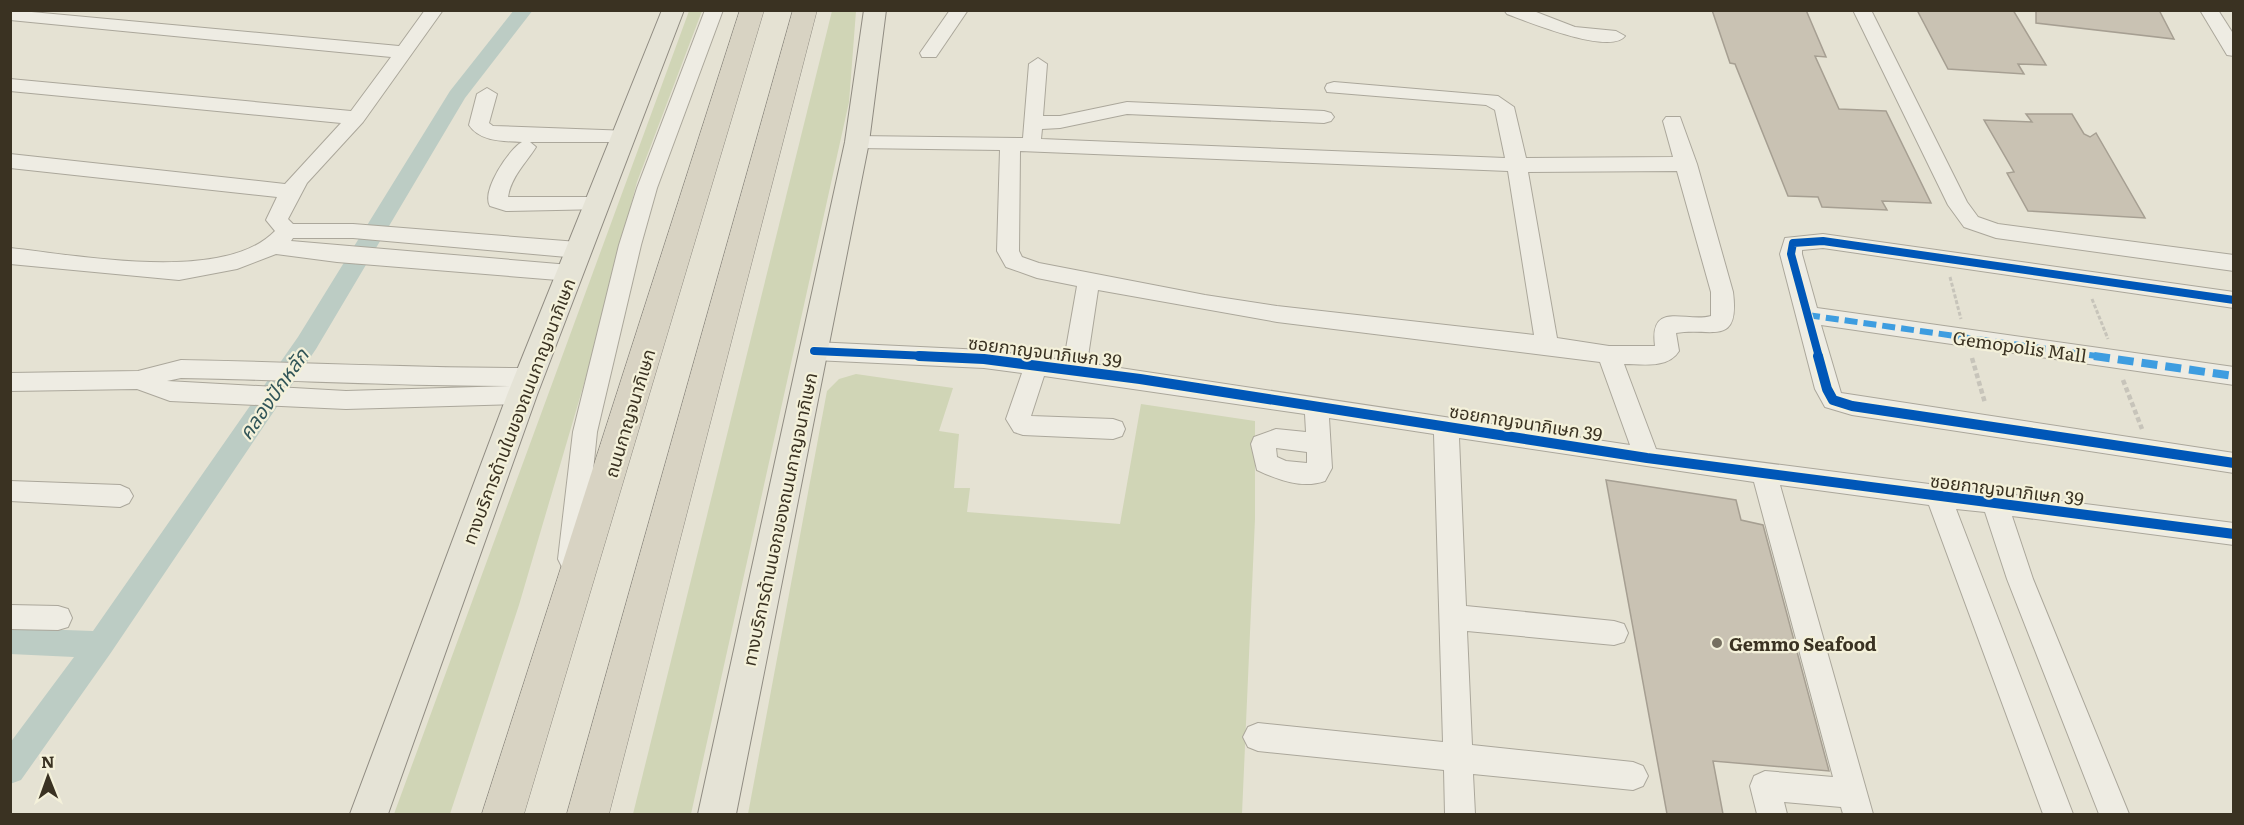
<svg xmlns="http://www.w3.org/2000/svg" width="2244" height="825" font-family="Literata,'Noto Sans Thai',serif">
<rect width="100%" height="100%" fill="#e5e2d3"/>
<g fill="#d0d5b6">
<path d="M 689,11 L 702,11 L 637,182 L 588,370 L 519,605 L 450,814 L 394,814 Z"/>
<path d="M 832,11 L 856,11 L 849,102 L 691,814 L 633,814 Z"/>
<path d="M 856,374 L 953,388 L 939,431 L 959,434 L 954,488 L 970,488 L 967,512 L 1120,524 L 1141,404 L 1255,421 L 1255,519 L 1242,814 L 748,814 L 827,391 L 839,379 Z"/>
</g>
<g fill="none" stroke-linecap="round" stroke-linejoin="round">
<path fill="#bcccc4" fill-rule="evenodd" d="M 514,10 L 533,10 L 465,98 L 316,349 L 110,654 L 21,780 L 10,784 L 10,743 L 74,657 L 10,654 L 10,628 L 93,631 L 298,337 L 450,91 Z"/>
</g>
<g fill="#c9c2b3" stroke="#a69f92" stroke-width="1.5">
<path d="M 1712,10 L 1806,10 L 1826,57 L 1815,56 L 1839,109 L 1886,111 L 1931,203 L 1882,201 L 1887,210 L 1822,207 L 1818,197 L 1788,196 L 1735,64 L 1730,63 Z"/>
<path d="M 1917,10 L 2013,10 L 2046,65 L 2018,64 L 2024,74 L 1948,69 Z"/>
<path d="M 2036,10 L 2159,10 L 2174,39 L 2036,23 Z"/>
<path d="M 2026,114 L 2072,114 L 2084,134 L 2090,137 L 2096,133 L 2145,218 L 2028,211 L 2007,173 L 2014,172 L 1984,120 L 2032,122 Z"/>
<path d="M 1606,480 L 1736,500 L 1741,520 L 1763,525 L 1829,771 L 1713,761 L 1723,814 L 1667,814 Z"/>
</g>
<g fill="none" stroke-linecap="round" stroke-linejoin="round">
<defs>
<g id="minor">
<path d="M 10,10 L 399,46 L 425,10 L 443,10 L 363,122 L 307,183 L 288,219 L 293,224 L 353,224 L 578,242 L 586,245 L 589,250 L 586,255 L 578,258 L 353,238 L 293,238 L 291,241 L 570,265 L 578,267 L 581,273 L 578,279 L 570,281 L 337,262 L 276,254 L 237,269 L 179,280 L 10,264 L 10,248 C 78,255 224,284 275,231 L 266,220 L 277,197 L 10,168 L 10,154 L 285,184 L 341,123 L 10,91 L 10,79 L 351,111 L 391,57 L 10,20 Z"/>
<path d="M 705,10 L 723,10 L 657,188 L 641,245 L 597,432 L 584,559 L 580,567 L 571,570 L 562,567 L 558,559 L 573,432 L 619,245 L 637,188 Z"/>
<path d="M 950,10 L 968,10 L 936,57 L 922,57 L 920,53 Z"/>
<path d="M 1504,10 L 1531,10 L 1575,27 L 1616,31 L 1625,36 C 1611,56 1526,21 1507,14 Z"/>
<path d="M 1853,10 L 1871,10 L 1967,202 L 1978,217 L 1998,224 L 2234,255 L 2234,271 L 1996,238 L 1964,227 L 1948,205 Z"/>
<path d="M 2200,10 L 2218,10 L 2234,35 L 2234,56 L 2227,55 Z"/>
<path d="M 1038,58 L 1047,64 L 1043,116 L 1060,116 L 1127,102 L 1324,111 L 1331,113 L 1334,117 L 1331,121 L 1324,123 L 1127,114 L 1060,128 L 1042,129 L 1041,139 L 1505,158 L 1495,110 L 1486,105 L 1327,92 L 1325,88 L 1327,84 L 1334,82 L 1498,96 L 1514,107 L 1526,158 L 1673,157 L 1663,121 L 1666,117 L 1680,117 L 1697,164 L 1733,292 C 1740,348 1711,327 1676,333 L 1679,351 C 1668,369 1642,364 1624,364 L 1656,449 L 2234,523 L 2234,545 L 2012,516 L 2033,579 L 2129,814 L 2099,814 L 2007,579 L 1985,512 L 1956,509 L 2073,814 L 2043,814 L 1929,505 L 1780,485 L 1873,814 L 1843,814 L 1841,807 L 1784,802 L 1787,814 L 1757,814 L 1750,786 L 1754,776 L 1765,771 L 1833,777 L 1754,482 L 1459,438 L 1466,606 L 1614,621 L 1624,624 L 1628,633 L 1624,642 L 1614,645 L 1467,631 L 1472,745 L 1633,762 L 1643,766 L 1648,776 L 1643,786 L 1633,790 L 1473,774 L 1475,814 L 1445,814 L 1444,770 L 1258,751 L 1248,747 L 1243,737 L 1248,727 L 1258,723 L 1443,742 L 1434,434 L 1329,418 L 1332,468 L 1325,481 C 1303,489 1278,480 1257,470 L 1251,444 L 1254,437 L 1276,429 L 1306,432 L 1305,414 L 1044,376 L 1031,416 L 1113,419 L 1122,422 L 1125,429 L 1122,436 L 1113,439 L 1023,435 L 1014,432 L 1006,419 L 1022,373 L 984,368 L 814,360 L 806,357 L 802,351 L 806,345 L 814,342 L 984,350 L 1064,360 L 1077,286 L 1037,278 L 1006,267 L 997,251 L 1000,150 L 857,148 L 850,147 L 847,142 L 850,137 L 857,136 L 1023,138 L 1029,64 ZM 1020,151 L 1508,171 L 1534,335 L 1277,306 L 1205,295 L 1039,263 L 1022,257 L 1019,251 ZM 1677,171 L 1711,292 L 1711,316 C 1686,323 1649,300 1655,346 L 1609,346 L 1557,338 L 1528,172 ZM 1098,290 L 1277,322 L 1600,362 L 1630,445 L 1087,363 ZM 1276,448 L 1307,452 L 1307,463 L 1286,461 L 1277,457 Z"/>
<path d="M 487,88 L 497,94 L 489,123 L 493,126 L 630,131 L 633,136 L 630,141 L 623,142 L 530,142 L 536,147 C 526,163 511,177 508,197 L 598,197 L 605,199 L 608,204 L 605,209 L 506,211 L 490,206 C 481,191 509,149 522,142 C 504,141 480,142 469,125 L 477,94 Z"/>
<path d="M 1823,234 L 2234,292 L 2234,308 L 1823,248 L 1802,250 L 1802,254 L 1817,308 L 2234,367 L 2234,385 L 1821,325 L 1841,393 L 2234,453 L 2234,473 L 1852,415 L 1825,407 L 1815,389 L 1780,254 L 1785,238 Z"/>
<path d="M 181,360 C 297,362 413,368 529,368 L 537,371 L 541,377 L 537,383 L 523,386 L 530,388 L 534,395 L 530,402 L 522,404 L 346,409 L 170,401 L 137,389 L 10,391 L 10,373 L 138,371 ZM 181,378 C 292,380 402,386 512,386 L 346,391 L 167,381 Z"/>
<path d="M 10,481 L 120,485 L 129,489 L 133,496 L 129,503 L 120,507 L 10,501 Z"/>
<path d="M 10,605 L 58,606 L 68,609 L 72,618 L 68,627 L 58,630 L 10,629 Z"/>
</g>
<g id="major">
<path d="M 662,10 L 684,10 L 537,395 L 388,814 L 350,814 L 507,395 Z"/>
<path d="M 864,10 L 886,10 L 869,142 L 736,814 L 698,814 L 845,142 Z"/>
</g>
<g id="highway">
<path d="M 740,10 L 764,10 L 524,814 L 482,814 Z"/>
<path d="M 793,10 L 817,10 L 609,814 L 567,814 Z"/>
</g>
</defs>
<use href="#minor" stroke="#aba79b" stroke-width="2"/>
<use href="#major" stroke="#908c82" stroke-width="2"/>
<use href="#highway" stroke="#908c82" stroke-width="1"/>
<g stroke="#c7c4ba" stroke-width="3" stroke-dasharray="4 2" stroke-linecap="butt">
<path d="M 1950,277 L 1961,319"/>
<path d="M 2092,299 L 2108,339"/>
</g>
<g stroke="#c7c4ba" stroke-width="4.5" stroke-dasharray="5 3" stroke-linecap="butt">
<path d="M 1972,358 L 1985,403"/>
<path d="M 2123,380 L 2142,429"/>
</g>
<use href="#minor" fill="#eeece3" fill-rule="evenodd"/>
<use href="#major" fill="#e5e3d6" fill-rule="evenodd"/>
<use href="#highway" fill="#d8d3c3" fill-rule="evenodd"/>
<path stroke="#3e9de0" stroke-width="6" stroke-dasharray="13 6" stroke-linecap="butt" d="M 1807,315 L 2104,357"/>
<path stroke="#3e9de0" stroke-width="8" stroke-dasharray="16 8" stroke-linecap="butt" d="M 2094,356 L 2234,376"/>
<defs>
<g id="cycleway-far1">
<path d="M 814,351 L 951,357"/>
<path d="M 1819,357 L 1791,254 L 1793,243 L 1823,241 L 2234,300"/>
</g>
<g id="cycleway">
<path d="M 919,356 L 984,359 L 1140,379 L 1647,458 L 2234,534"/>
<path d="M 1818,356 L 1827,389 L 1833,400 L 1852,406 L 2234,463"/>
</g>
</defs>
<use href="#cycleway-far1" stroke="#f4f1da" stroke-width="10"/>
<use href="#cycleway" stroke="#f4f1da" stroke-width="14"/>
<use href="#cycleway-far1" stroke="#0057b8" stroke-width="8"/>
<use href="#cycleway" stroke="#0057b8" stroke-width="10"/>
</g>
<circle fill="#767060" stroke="#f4f1da" stroke-width="2" cx="1717" cy="643" r="6"/>
<g text-anchor="middle" dominant-baseline="central" stroke-width="4.5" stroke-linejoin="round" paint-order="stroke">
<g font-size="18" fill="#3a3222" stroke="#f4f1da">
<text transform="translate(2020 346) rotate(8)">Gemopolis Mall</text>
<text transform="translate(1045 351) rotate(7)">ซอยกาญจนาภิเษก 39</text>
<text transform="translate(518 411) rotate(-69)">ทางบริการด้านในของถนนกาญจนาภิเษก</text>
<text transform="translate(629 413) rotate(-73)">ถนนกาญจนาภิเษก</text>
<text transform="translate(1526 422) rotate(9)">ซอยกาญจนาภิเษก 39</text>
<text transform="translate(2007 489) rotate(7)">ซอยกาญจนาภิเษก 39</text>
<text transform="translate(779 519) rotate(-78)">ทางบริการด้านนอกของถนนกาญจนาภิเษก</text>
</g>
<g font-size="18" font-weight="bold" fill="#3a3222" stroke="#f4f1da" text-anchor="start">
<text x="1729" y="643">Gemmo Seafood</text>
</g>
<g font-size="20" font-style="italic" fill="#325659" stroke="#f4f1da">
<text transform="translate(272 393) rotate(-55)">คลองปักหลัก</text>
</g>
</g>
<rect width="2244" height="825" fill="none" stroke="#3a3222" stroke-width="24"/>
<g transform="translate(48 777) rotate(359)" stroke="#f4f1da" stroke-width="4.5" paint-order="stroke">
<path d="M0-4.5L10 22L0 15L-10 22Z" fill="#3a3222"/>
<text y="-9" font-size="16" font-weight="bold" text-anchor="middle" fill="#3a3222">N</text>
</g>
</svg>
